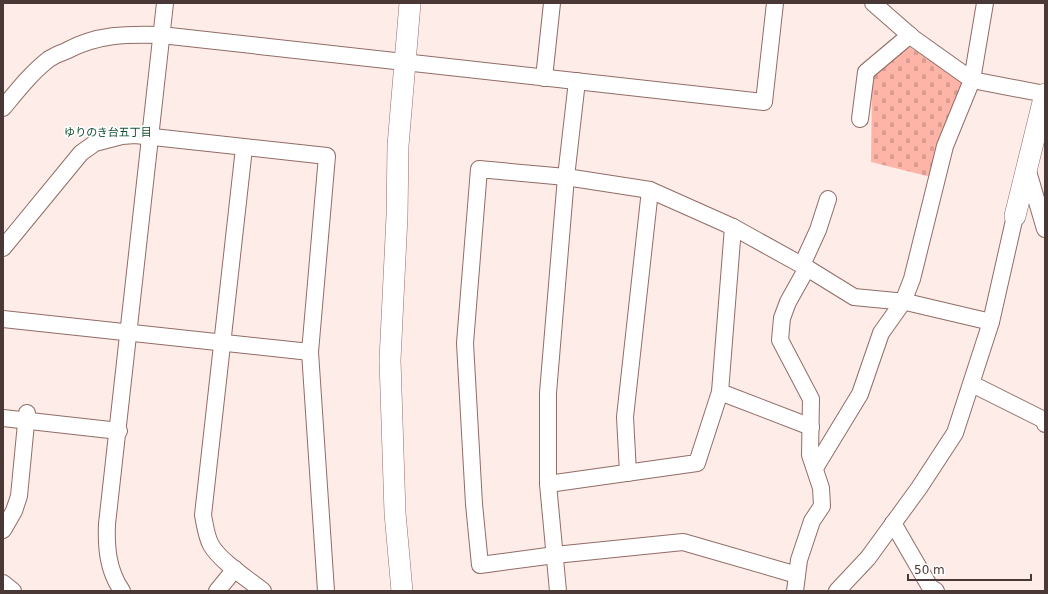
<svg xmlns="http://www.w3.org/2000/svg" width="1048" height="594" font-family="'DejaVu Sans','Noto Sans JP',sans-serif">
<defs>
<pattern id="cemetery-stones" width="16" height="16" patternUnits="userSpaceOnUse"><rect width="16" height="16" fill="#feb5a8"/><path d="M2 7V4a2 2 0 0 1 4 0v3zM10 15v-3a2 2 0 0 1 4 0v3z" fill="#db9c91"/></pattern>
</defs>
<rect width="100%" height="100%" fill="#feece9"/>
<path fill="url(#cemetery-stones)" d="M 908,46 L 965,83 L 936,149 L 931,177 L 871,162 L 872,78 Z"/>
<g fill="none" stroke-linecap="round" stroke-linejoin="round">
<defs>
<g id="minor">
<path d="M 985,3 L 972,80 L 1045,94"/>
<path d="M 544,78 L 552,3"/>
<path d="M 3,108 C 17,91 31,73 49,59 C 54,56 60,53 66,51 C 97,34 127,34 161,35 L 764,102 L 775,3"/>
<path d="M 860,119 L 866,72 L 910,35"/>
<path d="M 244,148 L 203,515 C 205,525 206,536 211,545 C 220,561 248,579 263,591"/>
<path d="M 1027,168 L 1045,229"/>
<path d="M 3,248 L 81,153 L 95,143 L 122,136 L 135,135 L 327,156 L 310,352 L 326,591"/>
<path d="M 802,265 L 818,230 L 828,199"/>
<path d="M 3,319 L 310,352"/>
<path d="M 972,384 L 1044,420 L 1045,424"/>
<path d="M 720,392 L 811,427"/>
<path d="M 3,418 L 119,431"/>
<path d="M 815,468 L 860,394 L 881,333 L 903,302 L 912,279 L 945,146 L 972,80 L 913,38 L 873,3"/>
<path d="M 628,473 L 625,417 L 650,190"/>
<path d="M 548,484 L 697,463 L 720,392 L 733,227"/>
<path d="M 893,523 L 930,587 L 936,591"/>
<path d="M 3,530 L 14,511 L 19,496 L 27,413"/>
<path d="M 797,575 L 683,542 L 555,555 L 480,565 L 474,504 L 465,343 L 479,169 L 566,177 L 650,190 L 733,227 L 807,268 L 854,297 L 906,302 L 991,322"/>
<path d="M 3,583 L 13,591"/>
<path d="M 122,591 C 108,571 106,548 107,524 L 165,3"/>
<path d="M 217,591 L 235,569"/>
<path d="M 558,591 L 548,484 L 548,393 L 566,177 L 577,81"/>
<path d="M 795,591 L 799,560 L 812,521 L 822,506 L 821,488 L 810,455 L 811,399 L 780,340 L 782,318 L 788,302 L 807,268"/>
<path d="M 837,591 L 868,558 L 919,488 L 955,433 L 991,322 L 1015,216"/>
</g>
<g id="tertiary">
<path d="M 1015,216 L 1045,94"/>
<path d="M 402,591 L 395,513 L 390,360 L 397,216 L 398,146 L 410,3"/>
</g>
</defs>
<use href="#minor" stroke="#916c66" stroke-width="18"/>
<use href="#tertiary" stroke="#916c66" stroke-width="22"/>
<use href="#minor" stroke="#fff" stroke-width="16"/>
<use href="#tertiary" stroke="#fff" stroke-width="21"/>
</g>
<g text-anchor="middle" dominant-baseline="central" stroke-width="3.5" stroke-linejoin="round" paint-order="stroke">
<g font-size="11" fill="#114e2f" stroke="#fefefe">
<text x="108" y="132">ゆりのき台五丁目</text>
</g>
</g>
<rect width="1048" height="594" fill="none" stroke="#493836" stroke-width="8"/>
<path d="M908 574v6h123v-6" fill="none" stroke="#493836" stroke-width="2"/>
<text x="914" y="574" font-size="12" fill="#493836" stroke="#fefefe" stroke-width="3" paint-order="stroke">50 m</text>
</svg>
